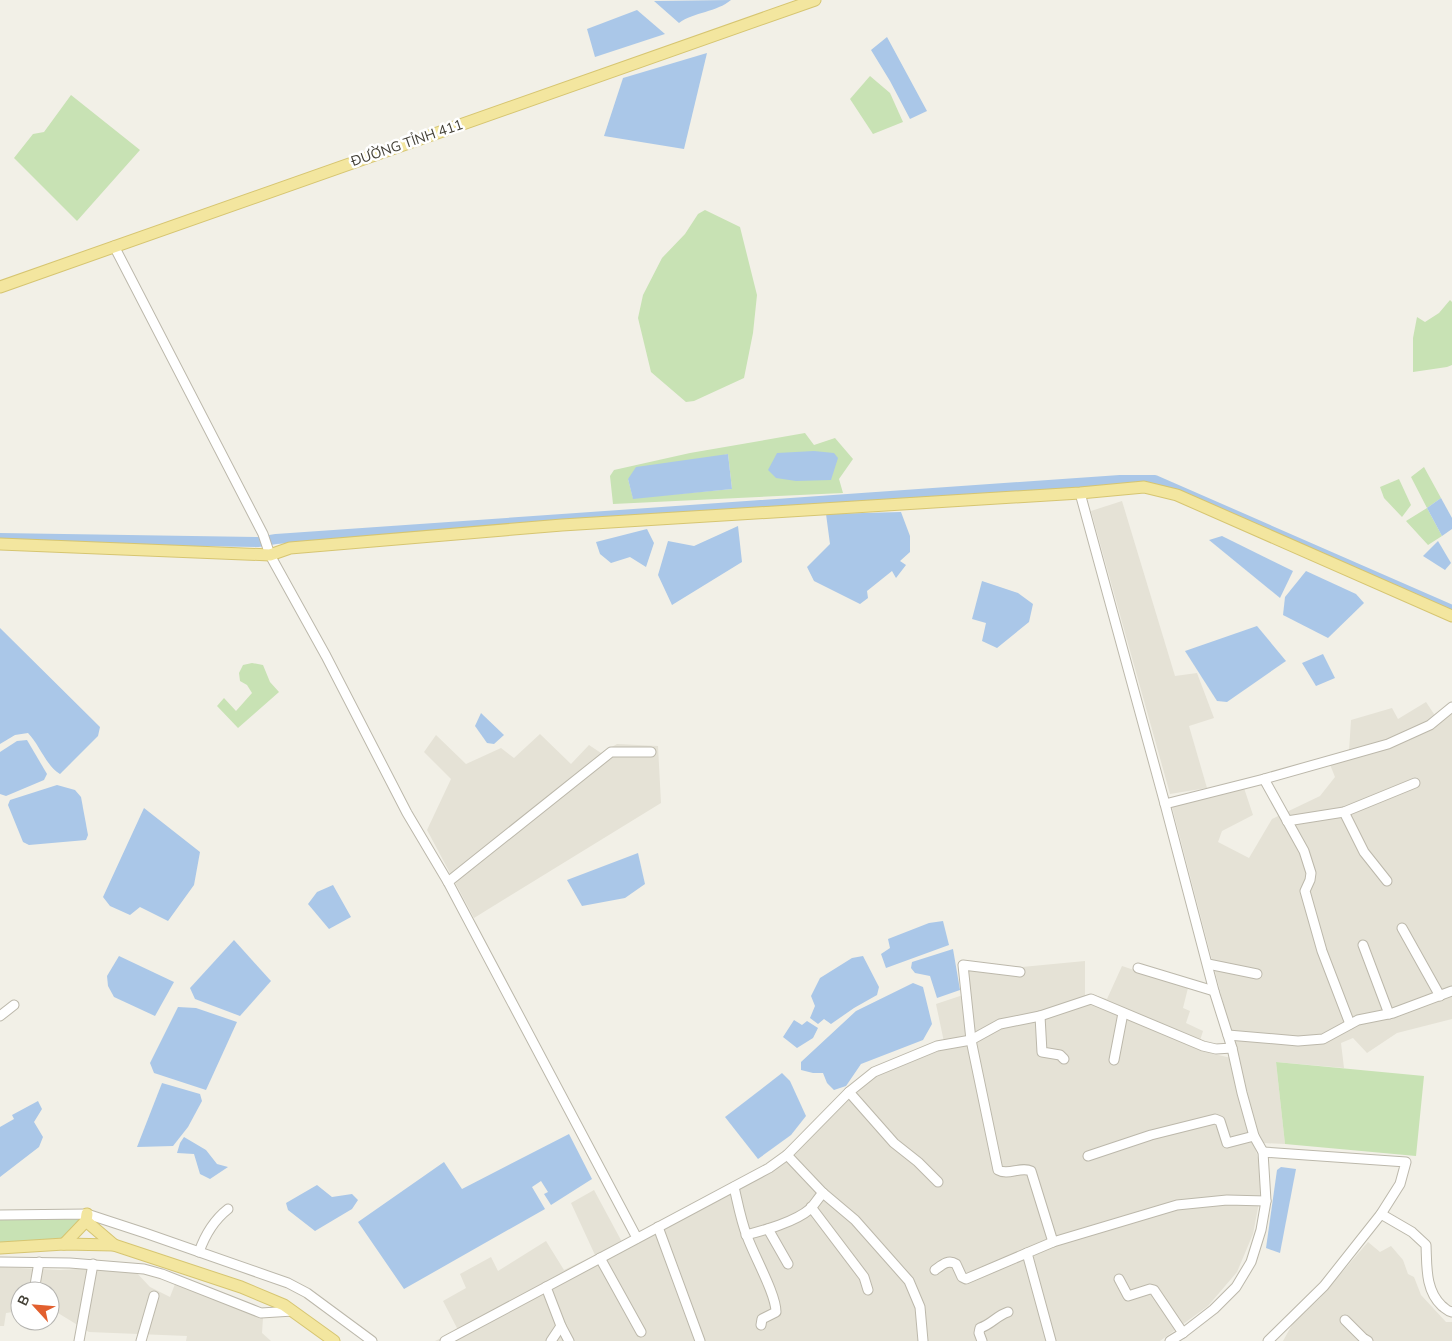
<svg xmlns="http://www.w3.org/2000/svg" width="1452" height="1341" font-family="'Nunito Sans',sans-serif">
<rect width="100%" height="100%" fill="#f2f0e7"/>
<g fill="#e5e2d6">
<path d="M 1122,501 L 1175,676 L 1197,673 L 1214,718 L 1189,726 L 1207,788 L 1170,794 L 1091,511 Z"/>
<path d="M 1426,702 L 1438,720 L 1452,712 L 1452,1019 L 1397,1033 L 1367,1053 L 1353,1038 L 1341,1043 L 1344,1068 L 1276,1062 L 1285,1144 L 1264,1143 L 1257,1132 L 1172,807 L 1244,788 L 1253,815 L 1222,831 L 1218,842 L 1249,858 L 1272,819 L 1320,796 L 1335,777 L 1327,757 L 1349,751 L 1351,720 L 1392,708 L 1398,719 Z"/>
<path d="M 540,734 L 571,764 L 589,745 L 601,753 L 617,744 L 658,746 L 661,803 L 474,918 L 427,830 L 451,779 L 424,752 L 436,735 L 466,764 L 501,748 L 514,758 Z"/>
<path d="M 1085,961 L 1085,996 L 1094,995 L 1107,999 L 1122,966 L 1188,988 L 1183,1008 L 1190,1011 L 1186,1023 L 1203,1031 L 1198,1047 L 1210,1053 L 1231,1058 L 1237,1091 L 1260,1164 L 1261,1192 L 1253,1234 L 1237,1272 L 1208,1306 L 1160,1341 L 435,1341 L 458,1330 L 443,1301 L 466,1288 L 460,1274 L 491,1257 L 498,1271 L 546,1241 L 564,1270 L 595,1255 L 571,1203 L 594,1190 L 622,1242 L 776,1159 L 872,1067 L 944,1042 L 936,1004 L 963,995 L 959,963 L 1022,967 Z"/>
<path d="M 1368,1242 L 1380,1252 L 1391,1246 L 1403,1260 L 1408,1274 L 1414,1277 L 1421,1295 L 1446,1322 L 1452,1322 L 1452,1341 L 1283,1341 L 1293,1323 L 1320,1298 Z"/>
<path d="M 0,1267 L 60,1270 L 97,1268 L 135,1271 L 150,1287 L 170,1297 L 175,1284 L 237,1306 L 263,1318 L 262,1333 L 271,1341 L 186,1341 L 187,1336 L 89,1332 L 58,1313 L 50,1315 L 50,1291 L 20,1291 L 20,1311 L 6,1313 L 4,1326 L 0,1326 Z"/>
</g>
<g fill="#c8e2b4" fill-rule="evenodd">
<path d="M 870,76 L 890,93 L 903,122 L 873,134 L 850,99 Z"/>
<path d="M 71,95 L 140,150 L 77,221 L 14,158 L 33,134 L 44,132 Z"/>
<path d="M 705,210 L 740,227 L 757,295 L 753,333 L 744,378 L 694,401 L 686,402 L 651,372 L 638,318 L 643,295 L 662,258 L 685,234 L 698,214 Z"/>
<path d="M 1450,300 L 1452,302 L 1452,365 L 1447,367 L 1413,372 L 1413,338 L 1417,317 L 1425,322 L 1439,313 Z"/>
<path d="M 805,433 L 814,445 L 835,438 L 853,459 L 839,479 L 843,493 L 613,504 L 610,476 L 614,470 L 690,453 ZM 728,454 L 732,489 L 633,498 L 628,479 Z"/>
<path d="M 1424,467 L 1441,498 L 1427,508 L 1442,536 L 1428,545 L 1406,521 L 1427,508 L 1411,477 Z"/>
<path d="M 1399,479 L 1411,505 L 1402,517 L 1384,498 L 1380,487 Z"/>
<path d="M 252,663 L 263,665 L 270,682 L 279,692 L 238,728 L 217,706 L 224,698 L 236,711 L 252,693 L 247,685 L 240,681 L 239,673 L 243,665 Z"/>
<path d="M 1276,1062 L 1424,1076 L 1416,1156 L 1285,1144 Z"/>
<path d="M 83,1217 L 60,1242 L 0,1243 L 0,1219 Z"/>
</g>
<g fill="#aac7e8">
<path d="M 731,0 C 717,12 694,12 679,23 L 654,1 Z"/>
<path d="M 637,10 L 665,34 L 595,57 L 587,29 Z"/>
<path d="M 887,37 L 927,111 L 910,119 L 890,81 L 871,50 Z"/>
<path d="M 707,53 L 684,149 L 604,136 L 623,78 Z"/>
<path d="M 814,451 L 834,453 L 838,458 L 831,480 L 796,481 L 776,478 L 768,470 L 777,453 Z"/>
<path d="M 728,454 L 732,489 L 633,499 L 628,479 L 636,467 Z"/>
<path d="M 1441,498 L 1452,518 L 1452,529 L 1442,536 L 1427,508 Z"/>
<path d="M 901,512 L 910,536 L 910,552 L 900,561 L 906,565 L 896,578 L 892,571 L 867,591 L 868,598 L 860,604 L 814,581 L 807,567 L 830,544 L 826,514 Z"/>
<path d="M 738,526 L 742,562 L 672,605 L 658,575 L 668,541 L 694,546 Z"/>
<path d="M 647,529 L 654,543 L 646,567 L 630,557 L 611,563 L 600,554 L 596,542 Z"/>
<path d="M 1222,536 L 1293,571 L 1280,598 L 1209,540 Z"/>
<path d="M 1438,541 L 1451,563 L 1445,570 L 1423,556 Z"/>
<path d="M 1306,571 L 1356,594 L 1364,603 L 1328,638 L 1283,615 L 1285,597 Z"/>
<path d="M 982,581 L 1018,593 L 1033,604 L 1029,622 L 997,648 L 982,641 L 986,623 L 972,619 Z"/>
<path d="M 1257,626 L 1286,661 L 1227,702 L 1217,701 L 1185,651 Z"/>
<path d="M 0,628 L 100,727 L 98,736 L 60,774 C 47,767 39,744 28,733 L 15,735 L 0,744 Z"/>
<path d="M 1323,654 L 1335,678 L 1316,686 L 1302,663 Z"/>
<path d="M 481,713 L 504,735 L 494,744 L 487,743 L 475,726 Z"/>
<path d="M 27,740 L 47,774 L 44,780 L 6,796 L 0,794 L 0,752 L 17,741 Z"/>
<path d="M 57,785 L 75,790 L 81,797 L 88,835 L 86,840 L 29,845 L 23,842 L 8,805 L 10,800 Z"/>
<path d="M 144,808 L 200,852 L 194,885 L 168,921 L 140,907 L 130,915 L 110,906 L 103,897 Z"/>
<path d="M 638,853 L 645,884 L 625,898 L 582,906 L 567,880 Z"/>
<path d="M 333,885 L 351,917 L 329,929 L 308,904 L 317,892 Z"/>
<path d="M 943,921 L 949,945 L 886,968 L 881,954 L 890,948 L 888,939 L 929,923 Z"/>
<path d="M 234,940 L 271,981 L 240,1016 L 195,999 L 190,988 Z"/>
<path d="M 953,949 L 960,990 L 937,998 L 930,976 L 915,973 L 911,968 L 912,962 Z"/>
<path d="M 119,956 L 174,982 L 155,1016 L 114,997 L 108,986 L 107,976 Z"/>
<path d="M 863,956 L 879,987 L 877,995 L 854,1008 L 831,1024 L 824,1019 L 818,1024 L 810,1018 L 815,1006 L 811,996 L 820,978 L 852,958 Z"/>
<path d="M 913,983 L 923,987 L 932,1024 L 923,1040 L 861,1064 L 846,1086 L 834,1090 L 827,1083 L 823,1073 L 813,1073 L 801,1070 L 801,1062 L 856,1011 Z"/>
<path d="M 178,1007 L 196,1008 L 237,1022 L 206,1090 L 154,1073 L 150,1063 Z"/>
<path d="M 794,1020 L 802,1025 L 807,1021 L 818,1028 L 813,1038 L 797,1048 L 783,1037 Z"/>
<path d="M 782,1073 L 790,1081 L 806,1116 L 791,1135 L 758,1159 L 725,1117 Z"/>
<path d="M 162,1083 L 200,1094 L 202,1101 L 188,1127 L 173,1146 L 137,1147 Z"/>
<path d="M 38,1101 L 42,1109 L 34,1122 L 43,1137 L 39,1147 L 0,1177 L 0,1127 L 14,1119 L 12,1115 Z"/>
<path d="M 569,1134 L 592,1179 L 551,1205 L 544,1194 L 548,1192 L 541,1181 L 532,1187 L 545,1209 L 404,1289 L 358,1222 L 444,1162 L 462,1189 Z"/>
<path d="M 184,1137 L 206,1150 L 217,1164 L 228,1167 L 210,1179 L 200,1174 L 194,1154 L 177,1153 L 180,1143 Z"/>
<path d="M 1281,1167 L 1296,1169 L 1280,1253 L 1266,1248 L 1277,1170 Z"/>
<path d="M 317,1185 L 332,1197 L 352,1194 L 358,1200 L 352,1209 L 315,1231 L 288,1210 L 286,1203 Z"/>
</g>
<g fill="none" stroke-linecap="round" stroke-linejoin="round">
<path stroke="#aac7e8" stroke-width="10" d="M 0,538 L 258,542 L 276,539 L 1120,480 L 1155,480 L 1452,610"/>
<defs>
<g id="minor">
<path d="M 114,246 L 263,534 L 270,555 L 326,656 L 407,813 L 448,882 L 637,1238"/>
<path d="M 1080,493 L 1165,804 L 1214,991 L 1232,1048 L 1242,1093 L 1254,1136 L 1263,1152 L 1266,1201 L 1261,1230 L 1251,1262 L 1236,1287 L 1214,1309 L 1183,1333 L 1170,1341"/>
<path d="M 1264,779 L 1304,851 L 1311,873 L 1310,880 L 1305,891 L 1322,951 L 1350,1024"/>
<path d="M 1165,804 L 1264,779 L 1388,744 L 1430,725 L 1452,707"/>
<path d="M 1344,812 L 1364,852 L 1387,881"/>
<path d="M 1287,821 L 1344,812 L 1415,783"/>
<path d="M 448,882 L 611,752 L 651,752"/>
<path d="M 1402,928 L 1440,996"/>
<path d="M 1363,945 L 1389,1014"/>
<path d="M 1208,964 L 1257,974"/>
<path d="M 1138,968 L 1214,991"/>
<path d="M 1020,972 L 963,965 L 971,1040 L 998,1170 C 1008,1176 1021,1166 1031,1171 L 1053,1242"/>
<path d="M 0,1016 L 14,1005"/>
<path d="M 1040,1016 L 1042,1052 L 1060,1055 L 1064,1059"/>
<path d="M 1228,1035 L 1298,1041 L 1323,1039 L 1358,1020 L 1393,1013 L 1452,991"/>
<path d="M 1114,1060 L 1123,1013"/>
<path d="M 849,1092 L 894,1143 L 918,1162 L 938,1182"/>
<path d="M 1263,1152 L 1406,1162 L 1400,1184 L 1381,1214 L 1324,1286 L 1268,1341"/>
<path d="M 787,1155 L 823,1193 L 855,1220 L 909,1281 L 920,1307 L 923,1341"/>
<path d="M 1088,1156 L 1151,1135 L 1215,1119 L 1220,1121 L 1227,1143 L 1254,1136"/>
<path d="M 734,1187 C 738,1204 741,1221 747,1236 C 754,1256 776,1294 776,1312 L 762,1319 L 761,1325"/>
<path d="M 811,1207 L 864,1277 L 868,1290"/>
<path d="M 1381,1214 L 1412,1232 L 1426,1245 C 1427,1266 1425,1290 1442,1306 C 1446,1309 1447,1311 1452,1312"/>
<path d="M 0,1215 L 87,1214 L 145,1233 L 288,1283 L 307,1293 L 372,1341"/>
<path d="M 658,1227 L 700,1341"/>
<path d="M 768,1229 L 788,1264"/>
<path d="M 746,1235 C 765,1230 795,1222 810,1209 C 815,1204 818,1198 823,1193"/>
<path d="M 199,1252 C 205,1235 214,1220 228,1209"/>
<path d="M 600,1258 L 641,1332"/>
<path d="M 0,1262 L 70,1263 L 144,1269 L 162,1274 L 261,1313 L 293,1311"/>
<path d="M 935,1270 C 942,1265 948,1259 956,1264 L 962,1277 L 966,1279 L 1027,1253"/>
<path d="M 1119,1279 L 1128,1296 L 1150,1289 L 1154,1290 L 1183,1333"/>
<path d="M 546,1287 L 561,1326 L 551,1341"/>
<path d="M 34,1291 L 39,1262"/>
<path d="M 1345,1320 L 1363,1338 L 1368,1341"/>
<path d="M 561,1326 L 569,1341"/>
<path d="M 79,1341 L 93,1264"/>
<path d="M 141,1341 L 154,1296"/>
<path d="M 445,1341 L 769,1168 L 787,1155 L 849,1092 L 874,1072 L 937,1046 L 971,1040 L 1000,1024 L 1040,1016 L 1091,999 L 1203,1046 L 1216,1049 L 1232,1048"/>
<path d="M 982,1341 L 979,1333 L 980,1328 C 992,1324 996,1316 1008,1312"/>
<path d="M 1051,1341 L 1027,1253 L 1053,1242 L 1177,1205 L 1227,1200 L 1266,1201"/>
</g>
<g id="major">
<path d="M 0,287 L 815,0"/>
<path d="M 0,544 L 270,555 L 290,548 L 562,525 L 1080,493 L 1144,487 L 1177,495 L 1452,616"/>
<path d="M 86,1221 L 114,1245"/>
<path d="M 64,1244 L 86,1221 L 87,1214"/>
<path d="M 0,1248 L 64,1244 L 114,1245 L 241,1287 L 284,1305 L 334,1341"/>
</g>
</defs>
<use href="#minor" stroke="#bcb8ab" stroke-width="11"/>
<use href="#major" stroke="#d6c571" stroke-width="13"/>
<use href="#minor" stroke="#fff" stroke-width="9"/>
<use href="#major" stroke="#f3e69f" stroke-width="11"/>
</g>
<g text-anchor="middle" dominant-baseline="central" stroke-width="5" stroke-linejoin="round" paint-order="stroke">
<g font-size="14" fill="#444137" stroke="#fff">
<text transform="translate(407 143) rotate(-19)">ĐƯỜNG TỈNH 411</text>
</g>
</g>
<g transform="translate(35 1306) rotate(296)"><circle r="24" fill="#ffffff" stroke="#b4b3af"/>
<path d="M0-4L9 19L0 12L-9 19Z" fill="#e25f2e"/>
<text y="-8" font-size="14" font-weight="bold" text-anchor="middle" fill="#444137">B</text>
</g>
</svg>
